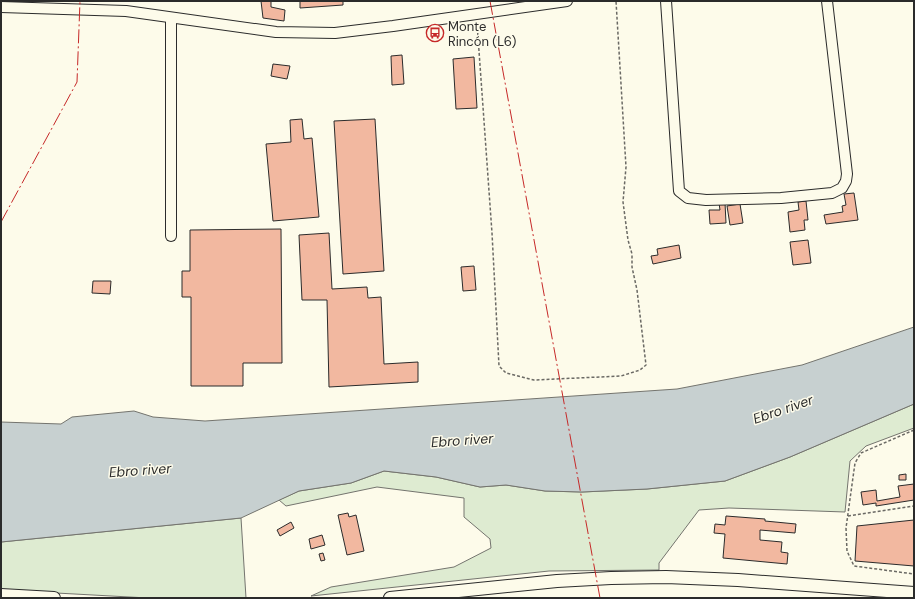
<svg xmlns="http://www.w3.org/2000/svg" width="915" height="599" font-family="'DM Sans',sans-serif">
<rect width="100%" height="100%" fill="#fdfbea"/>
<g fill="#deebd1" stroke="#74746e">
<path d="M 914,404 L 914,428 L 866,446 L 850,461 L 845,512 L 729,508 L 699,510 L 659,563 L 659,570 L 549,571 L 311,596 L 331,587 L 454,567 L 491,548 L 490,539 L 464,517 L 464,498 L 377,487 L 286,506 L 279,500 L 299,491 L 351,483 L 384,471 L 436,477 L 480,487 L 506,485 L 545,491 L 582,492 L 647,489 L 725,481 L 790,457 Z"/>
<path d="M 241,518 L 246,598 L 148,598 L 1,590 L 1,542 Z"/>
</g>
<path fill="#c7d0d0" stroke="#74746e" d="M 914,327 L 914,404 L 790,457 L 725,481 L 647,489 L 582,492 L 545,491 L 506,485 L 480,487 L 436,477 L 384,471 L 351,483 L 299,491 L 241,518 L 1,542 L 1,422 L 61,424 L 72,417 L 134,411 L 153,417 L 205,421 L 677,389 L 802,365 Z"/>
<g fill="#f2b8a0" stroke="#2b2b2b">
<path d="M 261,1 L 271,1 L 271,7 L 285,10 L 284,21 L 263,18 Z"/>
<path d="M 300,1 L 343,1 L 343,5 L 300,8 Z"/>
<path d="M 402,55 L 404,84 L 392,85 L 391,56 Z"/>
<path d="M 474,57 L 477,108 L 456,109 L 453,59 Z"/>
<path d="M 273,64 L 290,66 L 287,79 L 271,76 Z"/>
<path d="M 302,119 L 304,139 L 312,138 L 319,217 L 273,221 L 266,144 L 291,142 L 290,120 Z"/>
<path d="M 375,119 L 384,271 L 343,274 L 334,121 Z"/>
<path d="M 854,193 L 858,220 L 826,224 L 824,215 L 843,212 L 842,206 L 846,205 L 844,194 Z"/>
<path d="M 806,201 L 808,220 L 804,220 L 805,230 L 790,232 L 788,212 L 799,210 L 798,202 Z"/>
<path d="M 719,203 L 725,203 L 726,223 L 710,224 L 709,210 L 720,210 Z"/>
<path d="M 740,204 L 743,223 L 730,225 L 727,206 Z"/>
<path d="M 281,229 L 282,363 L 243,363 L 243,386 L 191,386 L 191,297 L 182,297 L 182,271 L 190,271 L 190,230 Z"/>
<path d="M 329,233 L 332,289 L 367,287 L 368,298 L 381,297 L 384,364 L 418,362 L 418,382 L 329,387 L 327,300 L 302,300 L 299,235 Z"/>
<path d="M 808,240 L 811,263 L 793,265 L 790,242 Z"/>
<path d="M 679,245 L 681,258 L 653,264 L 651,256 L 658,255 L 657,249 Z"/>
<path d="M 474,266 L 476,290 L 463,291 L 461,267 Z"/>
<path d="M 93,281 L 111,281 L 110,294 L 92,293 Z"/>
<path d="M 906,474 L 906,480 L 899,480 L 899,475 Z"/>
<path d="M 914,484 L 914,500 L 876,506 L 876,503 L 863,505 L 861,492 L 876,490 L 877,501 L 900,497 L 898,486 Z"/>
<path d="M 348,513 L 349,517 L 356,515 L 364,551 L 347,555 L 338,515 Z"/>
<path d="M 726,516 L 765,519 L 765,521 L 796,524 L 795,533 L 760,530 L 760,540 L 782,542 L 781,552 L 788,553 L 787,564 L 723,558 L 725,534 L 714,533 L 715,524 L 725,525 Z"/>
<path d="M 914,520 L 914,566 L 855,561 L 857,526 Z"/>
<path d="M 291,522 L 294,528 L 280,536 L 277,530 Z"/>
<path d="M 322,535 L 325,545 L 311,549 L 309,539 Z"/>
<path d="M 323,553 L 325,560 L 321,561 L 319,554 Z"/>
</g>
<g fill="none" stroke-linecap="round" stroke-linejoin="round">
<defs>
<g id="minor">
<path d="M 666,1 L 679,191 L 688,198 L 706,200 L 781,198 L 832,193 L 842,188 L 846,181 L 847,174 L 827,1"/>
<path d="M 1,7 L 126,11 L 276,32 L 335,33 L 393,26 L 567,1"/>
<path d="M 171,236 L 171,18"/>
</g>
<g id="major">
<path d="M 1,595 L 54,598"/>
<path d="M 390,598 L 557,581 L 611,578 L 666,577 L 738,580 L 914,593"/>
</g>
</defs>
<use href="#minor" stroke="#2b2b2b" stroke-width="12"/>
<use href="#major" stroke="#2b2b2b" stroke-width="14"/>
<g stroke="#6a6964" stroke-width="1.5" stroke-dasharray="3 2" stroke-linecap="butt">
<path d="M 477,23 L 492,233 L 499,366 L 506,373 L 534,380 L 621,376 L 640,370 L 646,365 L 637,290 L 632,267 L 632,254 L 628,240 L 623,202 L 626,167 L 616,1"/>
<path d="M 914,430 L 861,453 L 855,463 L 846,528 L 847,551 L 854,566 L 914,574"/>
<path d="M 848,516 L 914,506"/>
</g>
<use href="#minor" stroke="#fdfbea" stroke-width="10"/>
<use href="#major" stroke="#fdfbea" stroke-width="12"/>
<g stroke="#c62828" stroke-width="1" stroke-dasharray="14 3 2 3" stroke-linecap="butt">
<path d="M 490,1 L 600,598"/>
<path d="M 1,222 L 77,82 L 80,1"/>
</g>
</g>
<defs>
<symbol id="bus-ring" viewBox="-11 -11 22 22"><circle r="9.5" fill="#fdfbea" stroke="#c62828" stroke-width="1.5"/><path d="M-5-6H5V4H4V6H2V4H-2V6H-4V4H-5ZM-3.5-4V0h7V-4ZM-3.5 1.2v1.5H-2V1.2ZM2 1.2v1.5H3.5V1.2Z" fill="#c62828"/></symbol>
</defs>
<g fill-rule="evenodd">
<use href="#bus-ring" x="425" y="23" width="20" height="20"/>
</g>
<g text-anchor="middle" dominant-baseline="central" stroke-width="3" stroke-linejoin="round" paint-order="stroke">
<g font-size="13" fill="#2b2b2b" stroke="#fdfbea" text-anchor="start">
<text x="448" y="26">Monte<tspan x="448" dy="15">Rincón (L6)</tspan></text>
</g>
<g font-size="14" font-style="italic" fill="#2b2b2b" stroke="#fdfbea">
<text transform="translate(783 409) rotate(-19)">Ebro river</text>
<text transform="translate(462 440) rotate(-4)">Ebro river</text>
<text transform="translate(140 470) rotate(-4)">Ebro river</text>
</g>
</g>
<rect width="915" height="599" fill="none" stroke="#2b2b2b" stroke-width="4"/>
</svg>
